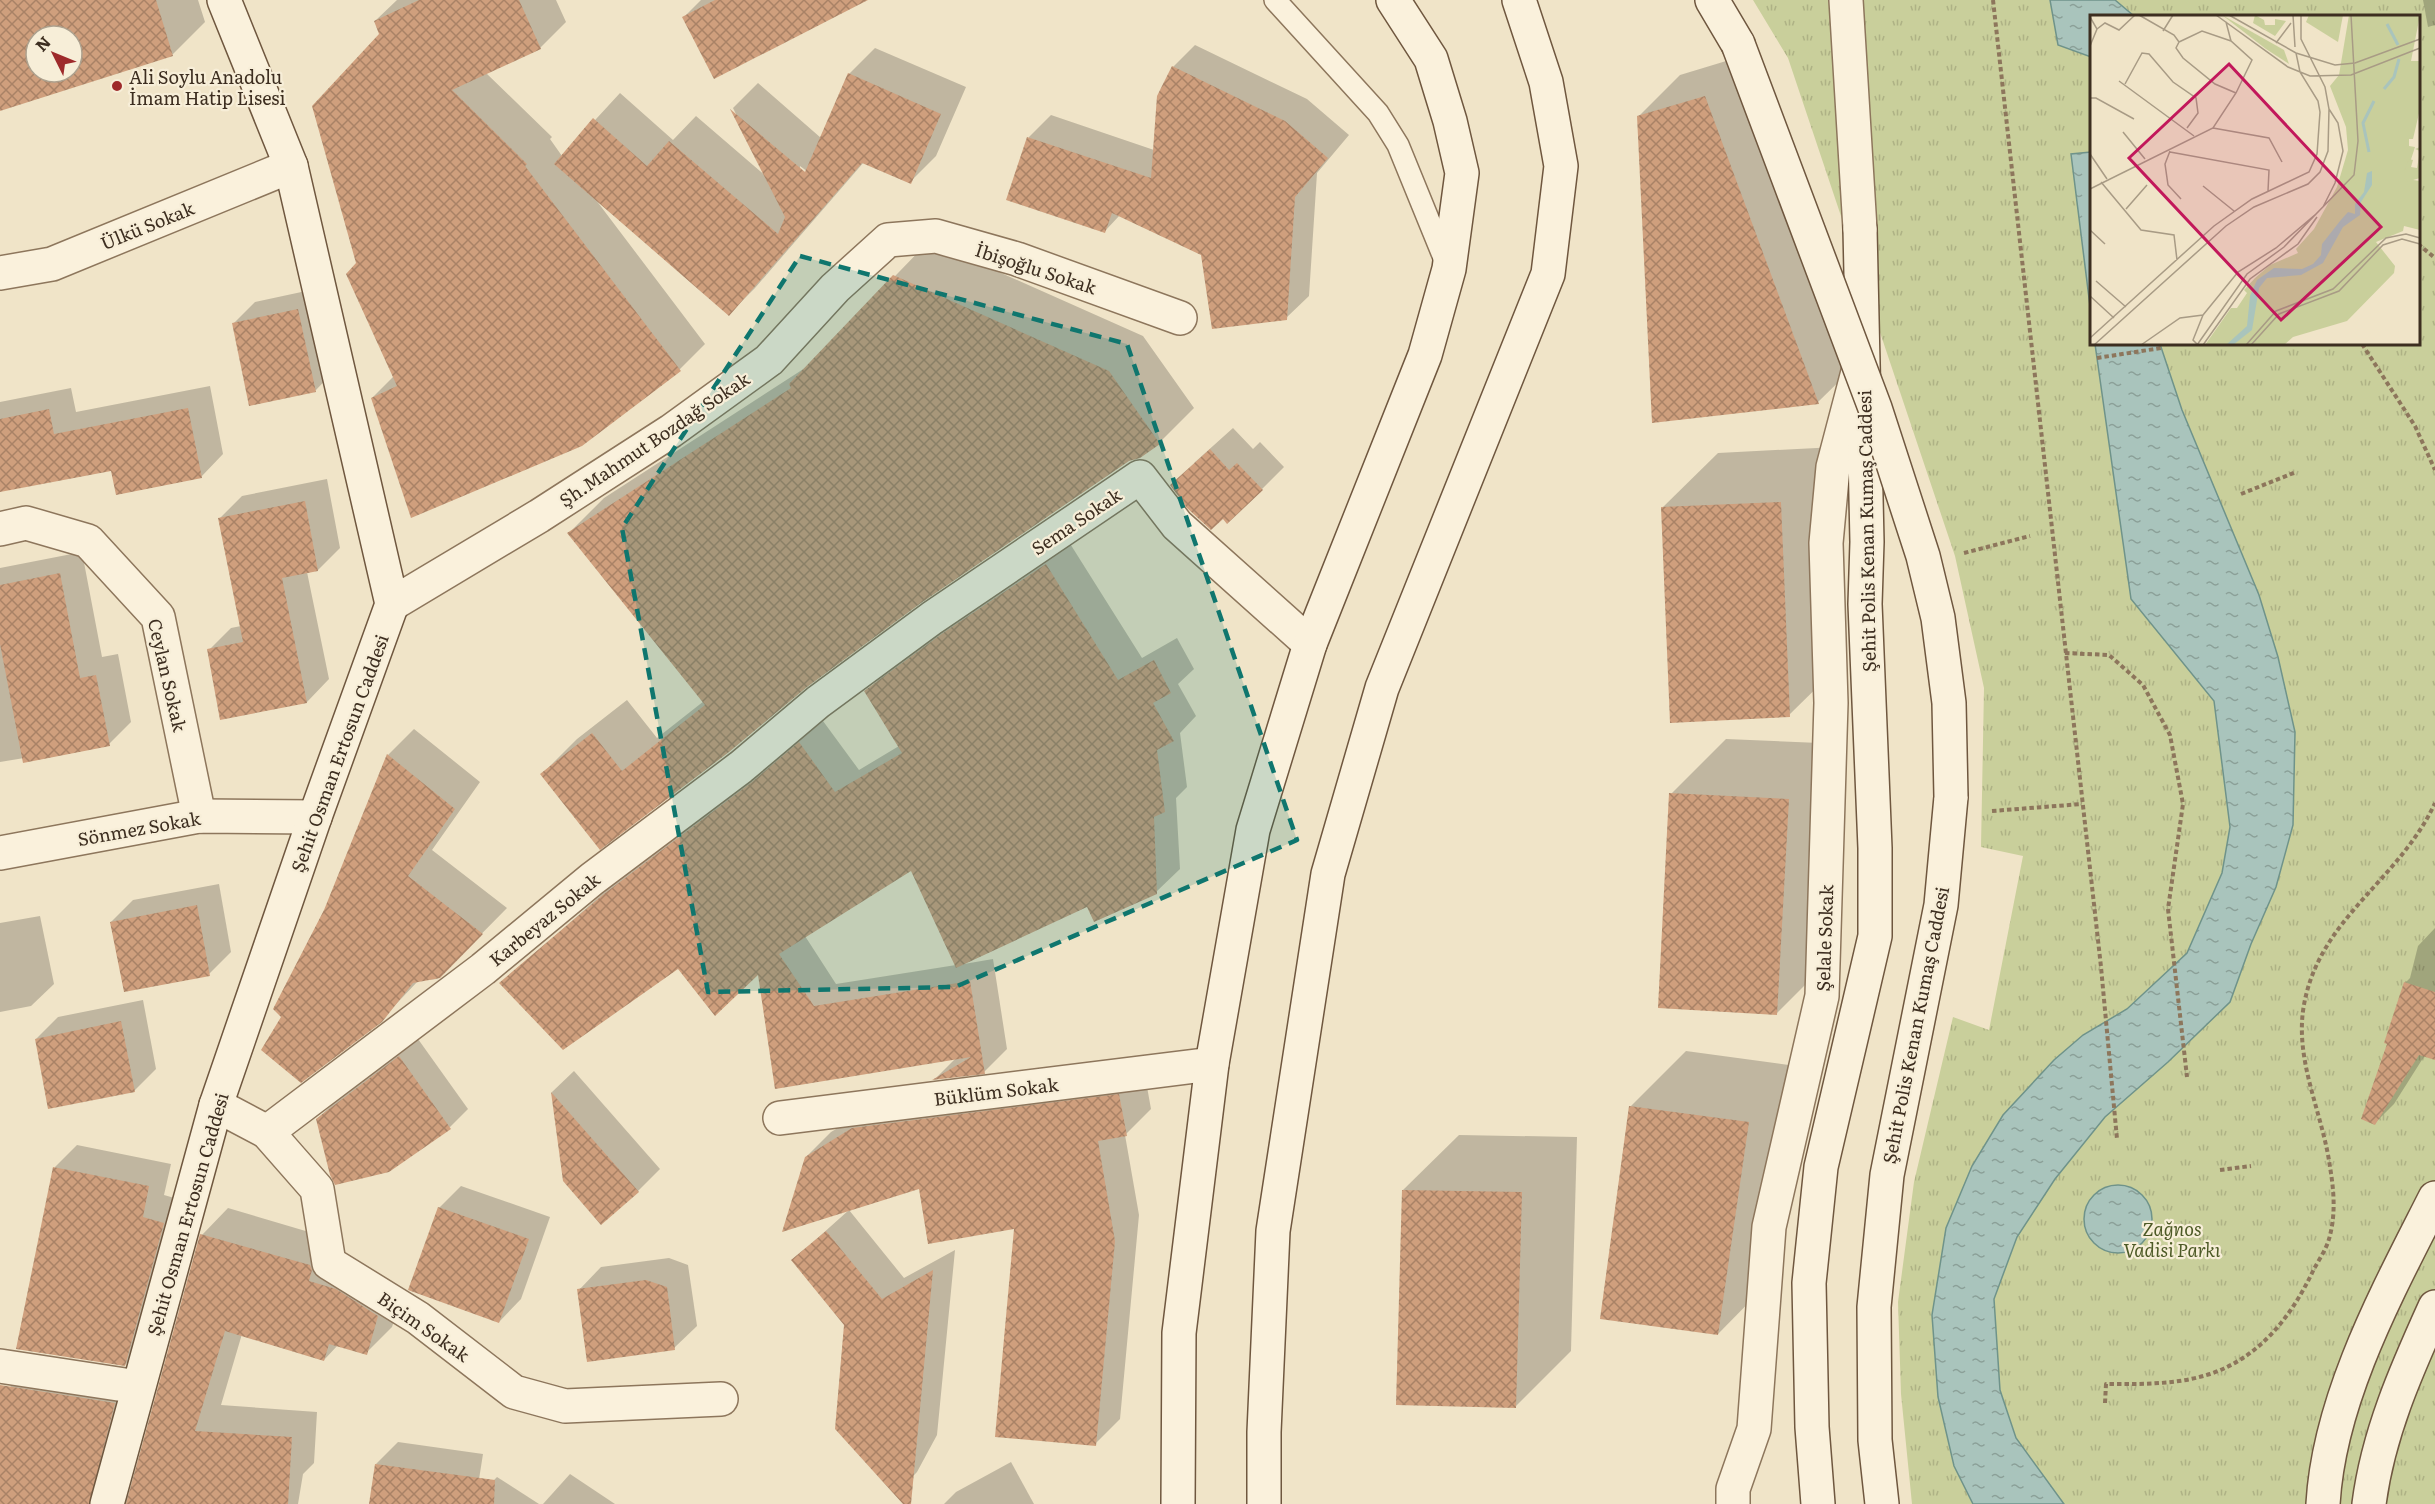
<svg xmlns="http://www.w3.org/2000/svg" width="2435" height="1504" font-family="Literata,serif">
<defs>
<pattern id="park-tufts" width="24" height="20" patternUnits="userSpaceOnUse" patternTransform="scale(1.5)"><rect width="24" height="20" fill="#c9cf9b"/><path d="M3 7l-1-3M5 7V3M7 7l1-3M15 17l-1-3M17 17v-4M19 17l1-3" fill="none" stroke="#aeb285"/></pattern>
<pattern id="water-ripples" width="26" height="14" patternUnits="userSpaceOnUse" patternTransform="scale(1.5)"><rect width="26" height="14" fill="#a9c4bc"/><path d="M2 4q2-2 4 0t4 0M15 11q2-2 4 0t4 0" fill="none" stroke="#8ba098"/></pattern>
<pattern id="building-cross-hatch" width="8" height="8" patternUnits="userSpaceOnUse" patternTransform="scale(1.5)"><rect width="8" height="8" fill="#cf9f7d"/><path d="M0 0l8 8M0 8l8-8" fill="none" stroke="#a98266"/></pattern>
</defs>
<rect width="100%" height="100%" fill="#f0e4c8"/>
<path fill="url(#park-tufts)" fill-rule="evenodd" d="M 1753,0 L 2435,0 L 2435,1504 L 1912,1504 L 1901,1394 L 1898,1302 L 1914,1182 L 1953,1017 L 1989,1030 L 2023,856 L 1981,847 L 1984,688 L 1955,556 L 1788,58 ZM 2092,16 L 2418,16 L 2418,344 L 2092,344 Z"/>
<g fill="url(#water-ripples)" stroke="#6f938a" stroke-width="1.5">
<path d="M 2050,0 L 2115,0 L 2134,16 L 2092,16 L 2091,57 L 2058,45 Z"/>
<path d="M 2091,152 L 2092,152 L 2091,314 L 2071,154 Z"/>
<path d="M 2095,344 L 2160,344 L 2182,410 L 2259,595 L 2278,657 L 2295,732 L 2293,825 L 2276,887 L 2251,944 L 2230,1002 L 2168,1062 L 2105,1117 L 2055,1179 L 2017,1237 L 1994,1299 L 2000,1390 L 2016,1438 L 2064,1504 L 1973,1504 L 1954,1466 L 1938,1397 L 1932,1315 L 1946,1228 L 1972,1166 L 2003,1115 L 2054,1060 L 2083,1035 L 2127,1009 L 2187,953 L 2222,873 L 2230,827 L 2214,701 L 2131,599 Z"/>
<circle cx="2118" cy="1219" r="34"/>
</g>
<g fill="#0003" fill-rule="evenodd">
<path d="M 0,0 L 198,0 L 205,22 L 173,54 L 0,109 ZM 36,36 L 72,36 L 72,72 L 36,72 Z"/>
<path d="M 397,0 L 556,0 L 566,22 L 540,48 L 486,73 L 552,137 L 550,139 L 562,156 L 620,93 L 673,140 L 696,116 L 767,177 L 733,108 L 758,83 L 821,138 L 849,74 L 875,48 L 966,87 L 936,156 L 910,182 L 864,162 L 755,288 L 729,314 L 596,200 L 705,344 L 680,369 L 581,444 L 372,398 L 394,376 L 358,263 L 381,34 L 375,21 ZM 800,166 L 812,175 L 800,170 Z"/>
<path d="M 701,0 L 852,0 L 684,17 Z"/>
<path d="M 2423,0 L 2435,0 L 2435,25 L 2428,27 Z"/>
<path d="M 1195,45 L 1307,99 L 1349,135 L 1317,173 L 1309,296 L 1286,318 L 1202,254 L 1120,215 L 1105,231 L 1008,199 L 1029,137 L 1051,115 L 1154,150 L 1173,67 Z"/>
<path d="M 1746,55 L 1860,361 L 1818,402 L 1653,422 L 1639,116 L 1680,75 Z"/>
<path d="M 929,241 L 1143,336 L 1194,408 L 1159,443 L 1139,457 L 1129,460 L 920,602 L 806,686 L 600,847 L 542,774 L 577,739 L 627,700 L 657,738 L 704,701 L 569,533 L 604,498 L 808,366 Z"/>
<path d="M 320,288 L 337,368 L 315,391 L 233,324 L 255,302 Z"/>
<path d="M 210,386 L 223,454 L 201,477 L 112,469 L 0,491 L 0,402 L 71,388 L 76,412 Z"/>
<path d="M 1233,428 L 1253,449 L 1260,442 L 1284,467 L 1262,489 L 1194,463 Z"/>
<path d="M 1836,447 L 1845,660 L 1789,715 L 1662,508 L 1718,453 Z"/>
<path d="M 327,479 L 340,548 L 318,570 L 307,572 L 329,679 L 307,702 L 209,650 L 231,628 L 241,626 L 220,518 L 242,496 Z"/>
<path d="M 1069,542 L 1142,658 L 1177,638 L 1194,669 L 1178,684 L 1196,716 L 1180,733 L 1187,787 L 1176,798 L 1180,869 L 1156,892 L 1088,905 L 964,964 L 993,959 L 1007,1049 L 984,1072 L 936,1078 L 956,1058 L 777,1088 L 759,972 L 678,967 L 502,983 L 628,871 L 777,759 L 823,721 L 859,770 L 899,746 L 866,692 L 889,669 L 968,611 ZM 912,869 L 956,965 L 836,984 L 805,936 Z"/>
<path d="M 82,552 L 102,657 L 118,654 L 131,722 L 109,744 L 0,762 L 0,568 Z"/>
<path d="M 414,729 L 480,782 L 432,850 L 507,908 L 437,979 L 418,981 L 381,1020 L 283,1017 L 388,755 Z"/>
<path d="M 1726,739 L 1843,744 L 1832,958 L 1777,1013 L 1671,794 Z"/>
<path d="M 219,884 L 231,952 L 209,974 L 111,922 L 133,900 Z"/>
<path d="M 40,916 L 54,984 L 31,1006 L 0,1012 L 0,923 Z"/>
<path d="M 2435,928 L 2435,1058 L 2425,1055 L 2394,1104 L 2374,1124 L 2389,1043 L 2405,983 L 2410,978 L 2418,946 Z"/>
<path d="M 143,1000 L 156,1069 L 134,1091 L 36,1039 L 58,1017 Z"/>
<path d="M 418,1039 L 468,1109 L 450,1127 L 317,1119 L 336,1101 Z"/>
<path d="M 1686,1051 L 1803,1067 L 1773,1278 L 1718,1334 L 1630,1107 Z"/>
<path d="M 1144,1070 L 1151,1109 L 1125,1135 L 1139,1215 L 1120,1419 L 1095,1444 L 1015,1227 L 920,1187 L 806,1157 L 831,1132 L 879,1104 Z"/>
<path d="M 574,1071 L 660,1169 L 638,1191 L 564,1181 L 552,1092 Z"/>
<path d="M 1459,1135 L 1577,1137 L 1571,1351 L 1516,1406 L 1403,1190 Z"/>
<path d="M 77,1145 L 171,1164 L 164,1195 L 185,1201 L 147,1342 L 125,1365 L 55,1167 Z"/>
<path d="M 461,1186 L 550,1217 L 521,1299 L 499,1322 L 439,1208 Z"/>
<path d="M 228,1208 L 336,1240 L 334,1255 L 363,1264 L 404,1289 L 392,1327 L 366,1353 L 338,1345 L 324,1360 L 242,1334 L 221,1405 L 317,1412 L 314,1463 L 303,1474 L 298,1504 L 0,1504 L 0,1439 L 10,1387 L 37,1361 L 141,1377 L 119,1491 L 128,1496 L 202,1235 Z"/>
<path d="M 849,1210 L 904,1278 L 955,1250 L 937,1435 L 917,1472 L 896,1494 L 846,1325 L 793,1260 Z"/>
<path d="M 669,1258 L 688,1265 L 697,1326 L 674,1348 L 579,1290 L 601,1267 Z"/>
<path d="M 398,1442 L 483,1454 L 477,1492 L 465,1504 L 389,1504 L 376,1464 Z"/>
<path d="M 1011,1462 L 1034,1504 L 944,1504 L 956,1492 Z"/>
<path d="M 570,1474 L 615,1504 L 543,1504 Z"/>
<path d="M 497,1477 L 539,1504 L 471,1504 Z"/>
</g>
<g fill="url(#building-cross-hatch)" fill-rule="evenodd">
<path d="M 0,0 L 156,0 L 173,56 L 0,111 ZM 36,36 L 72,36 L 72,72 L 36,72 Z"/>
<path d="M 419,0 L 519,0 L 541,49 L 452,90 L 527,164 L 525,166 L 681,371 L 582,446 L 411,518 L 371,398 L 397,386 L 346,274 L 356,263 L 312,106 L 379,34 L 374,21 Z"/>
<path d="M 715,0 L 868,0 L 714,79 L 682,17 Z"/>
<path d="M 1172,66 L 1285,121 L 1328,158 L 1295,197 L 1287,320 L 1212,329 L 1201,255 L 1112,213 L 1105,233 L 1006,200 L 1027,137 L 1151,178 L 1157,96 Z"/>
<path d="M 848,73 L 941,114 L 911,184 L 862,163 L 729,316 L 554,164 L 593,118 L 647,166 L 669,141 L 778,234 L 785,217 L 730,109 L 805,172 Z"/>
<path d="M 1705,96 L 1819,404 L 1652,423 L 1637,116 Z"/>
<path d="M 893,275 L 1109,371 L 1160,444 L 1140,458 L 1129,461 L 921,603 L 807,687 L 729,752 L 600,850 L 540,774 L 592,733 L 622,771 L 705,705 L 567,533 L 791,388 L 789,384 Z"/>
<path d="M 298,309 L 316,392 L 249,406 L 232,323 Z"/>
<path d="M 188,408 L 202,478 L 116,495 L 111,471 L 0,492 L 0,419 L 49,409 L 54,434 Z"/>
<path d="M 1210,449 L 1229,470 L 1237,463 L 1263,490 L 1227,524 L 1223,519 L 1211,530 L 1187,508 L 1170,485 Z"/>
<path d="M 305,501 L 318,571 L 282,578 L 307,703 L 220,720 L 207,649 L 243,642 L 218,518 Z"/>
<path d="M 1781,502 L 1790,717 L 1670,723 L 1661,507 Z"/>
<path d="M 1046,564 L 1118,680 L 1154,660 L 1171,693 L 1153,703 L 1174,741 L 1157,750 L 1165,812 L 1154,817 L 1157,894 L 1094,922 L 1087,907 L 956,968 L 911,871 L 779,954 L 814,1006 L 970,981 L 985,1074 L 932,1080 L 971,1057 L 775,1089 L 758,975 L 715,1016 L 678,969 L 563,1050 L 499,983 L 604,894 L 752,782 L 799,742 L 835,792 L 902,753 L 864,691 L 943,633 Z"/>
<path d="M 60,573 L 80,678 L 96,675 L 110,746 L 23,763 L 0,644 L 0,585 Z"/>
<path d="M 387,754 L 455,809 L 408,876 L 483,934 L 440,978 L 413,983 L 382,1022 L 301,1083 L 261,1050 L 281,1017 L 273,1009 L 324,910 Z"/>
<path d="M 1669,793 L 1789,799 L 1777,1015 L 1658,1008 Z"/>
<path d="M 197,905 L 210,976 L 124,992 L 110,922 Z"/>
<path d="M 2404,982 L 2435,992 L 2435,1060 L 2419,1055 L 2375,1125 L 2361,1119 L 2387,1044 L 2384,1043 Z"/>
<path d="M 121,1021 L 135,1092 L 48,1109 L 35,1039 Z"/>
<path d="M 399,1056 L 451,1129 L 389,1172 L 335,1185 L 330,1175 L 316,1119 Z"/>
<path d="M 551,1092 L 639,1192 L 601,1225 L 563,1181 Z"/>
<path d="M 1119,1094 L 1127,1136 L 1098,1141 L 1115,1241 L 1096,1446 L 995,1437 L 1014,1229 L 928,1244 L 919,1189 L 782,1232 L 805,1157 L 852,1128 Z"/>
<path d="M 1629,1106 L 1749,1122 L 1718,1335 L 1600,1319 Z"/>
<path d="M 53,1167 L 149,1186 L 143,1217 L 164,1223 L 125,1366 L 16,1349 Z"/>
<path d="M 1402,1190 L 1522,1192 L 1516,1408 L 1396,1405 Z"/>
<path d="M 438,1207 L 529,1239 L 499,1323 L 408,1290 Z"/>
<path d="M 826,1231 L 882,1299 L 933,1270 L 911,1504 L 903,1504 L 835,1429 L 844,1325 L 791,1260 Z"/>
<path d="M 200,1234 L 310,1265 L 312,1270 L 309,1281 L 336,1289 L 378,1316 L 367,1355 L 329,1344 L 324,1361 L 225,1331 L 195,1431 L 292,1437 L 288,1504 L 126,1504 Z"/>
<path d="M 646,1280 L 667,1287 L 675,1350 L 587,1362 L 577,1289 Z"/>
<path d="M 0,1385 L 115,1403 L 89,1504 L 0,1504 Z"/>
<path d="M 375,1464 L 495,1480 L 494,1504 L 369,1504 Z"/>
</g>
<g fill="none" stroke-linecap="round" stroke-linejoin="round">
<defs>
<path id="lane" d="M 1275,0 L 1378,113 L 1398,145 L 1447,265"/>
<g id="street">
<path d="M 1846,0 L 1860,229"/>
<path d="M 0,273 L 52,264 L 291,166"/>
<path d="M 0,529 L 26,523 L 88,541 L 158,617 L 199,816"/>
<path d="M 392,604 L 539,516 L 671,431 L 769,360 L 835,288 L 888,240 L 936,236 L 1017,259 L 1180,318"/>
<path d="M 0,853 L 199,816 L 315,817"/>
<path d="M 216,1105 L 267,1132 L 317,1189 L 329,1263 L 418,1318 L 514,1392 L 565,1406 L 721,1399"/>
<path d="M 780,1118 L 1212,1064"/>
<path d="M 267,1132 L 483,969 L 592,879 L 741,767 L 818,702 L 932,618 L 1140,477 L 1177,525 L 1310,644"/>
<path d="M 0,1366 L 138,1387"/>
<path d="M 1733,1504 L 1733,1489 L 1754,1429 L 1769,1227 L 1822,996 L 1831,703 L 1826,543 L 1833,467 L 1859,368"/>
</g>
<g id="secondary">
<path d="M 1712,0 L 1738,44"/>
<path d="M 107,1504 L 216,1105 L 315,817 L 392,604 L 291,166 L 224,0"/>
<path d="M 1178,1504 L 1179,1333 L 1212,1064 L 1253,830 L 1310,644 L 1425,355 L 1449,269 L 1462,173 L 1450,121 L 1431,59 L 1393,0"/>
<path d="M 1264,1504 L 1264,1432 L 1273,1231 L 1328,874 L 1382,688 L 1548,274 L 1561,166 L 1546,82 L 1519,0"/>
<path d="M 1818,1504 L 1812,1427 L 1809,1283 L 1821,1167 L 1875,936 L 1875,848 L 1865,604 L 1867,542 L 1860,229"/>
<path d="M 1882,1504 L 1875,1440 L 1874,1307 L 1887,1175 L 1941,905 L 1951,797"/>
<path d="M 2323,1504 C 2329,1398 2388,1291 2435,1198"/>
<path d="M 2369,1504 C 2378,1434 2406,1371 2435,1307"/>
</g>
</defs>
<use href="#lane" stroke="#8d765c" stroke-width="24"/>
<use href="#street" stroke="#8d765c" stroke-width="36"/>
<use href="#secondary" stroke="#6f573f" stroke-width="36"/>
<g stroke="#8d765c" stroke-width="4" stroke-dasharray="4.5 3" stroke-linecap="butt">
<path d="M 1993,0 L 2101,967 L 2117,1139"/>
<path d="M 2418,244 L 2435,258"/>
<path d="M 2362,344 L 2415,426 L 2435,470"/>
<path d="M 2097,358 L 2161,348"/>
<path d="M 2241,494 L 2296,472"/>
<path d="M 1964,553 L 2030,536"/>
<path d="M 2065,653 L 2109,655 L 2143,685 L 2170,735 L 2183,804 L 2168,909 L 2187,1077"/>
<path d="M 1992,811 L 2082,804"/>
<path d="M 2220,1170 L 2251,1166"/>
<path d="M 2105,1403 L 2106,1384 C 2141,1384 2176,1385 2210,1374 C 2260,1357 2291,1317 2313,1271 C 2318,1261 2326,1250 2329,1239 C 2336,1215 2334,1191 2330,1167 C 2323,1115 2296,1064 2303,1011 C 2316,919 2398,883 2435,803"/>
</g>
<use href="#lane" stroke="#faf1dc" stroke-width="21"/>
<use href="#street" stroke="#faf1dc" stroke-width="33"/>
<use href="#secondary" stroke="#faf1dc" stroke-width="33"/>
<defs>
<path id="secondary-bridge" d="M 1738,44 L 1875,408 L 1923,556 L 1938,618 L 1949,703 L 1951,797"/>
</defs>
<use href="#secondary-bridge" stroke="#6f573f" stroke-width="36" stroke-linecap="butt"/>
<use href="#secondary-bridge" stroke="#faf1dc" stroke-width="33"/>
</g>
<path fill="#0f766e" fill-opacity="0.2" stroke="#0f766e" stroke-width="4.5" stroke-dasharray="12 8" stroke-linejoin="round" d="M 800,256 L 1127,344 L 1297,840 L 955,987 L 708,992 L 622,528 Z"/>
<circle fill="#9e2a2b" stroke="#f7eed8" stroke-width="2" cx="117" cy="86" r="6"/>
<g text-anchor="middle" dominant-baseline="central" stroke-width="4.5" stroke-linejoin="round" paint-order="stroke">
<g font-size="18" fill="#3d2e20" stroke="#f7eed8" text-anchor="start">
<text x="129" y="76">Ali Soylu Anadolu<tspan x="129" dy="21">İmam Hatip Lisesi</tspan></text>
</g>
<g font-size="18" fill="#3d2e20" stroke="#f7eed8">
<text transform="translate(147 225) rotate(-22)">Ülkü Sokak</text>
<text transform="translate(1036 268) rotate(18)">İbişoğlu Sokak</text>
<text transform="translate(654 439) rotate(-34)">Şh.Mahmut Bozdağ Sokak</text>
<text transform="translate(1076 521) rotate(-34)">Sema Sokak</text>
<text transform="translate(1866 531) rotate(-91)">Şehit Polis Kenan Kumaş Caddesi</text>
<text transform="translate(168 675) rotate(77)">Ceylan Sokak</text>
<text transform="translate(339 753) rotate(-70)">Şehit Osman Ertosun Caddesi</text>
<text transform="translate(139 828) rotate(-10)">Sönmez Sokak</text>
<text transform="translate(544 919) rotate(-39)">Karbeyaz Sokak</text>
<text transform="translate(1824 938) rotate(-88)">Şelale Sokak</text>
<text transform="translate(1915 1025) rotate(-79)">Şehit Polis Kenan Kumaş Caddesi</text>
<text transform="translate(996 1091) rotate(-7)">Büklüm Sokak</text>
<text transform="translate(187 1214) rotate(-74)">Şehit Osman Ertosun Caddesi</text>
<text transform="translate(424 1326) rotate(35)">Biçim Sokak</text>
</g>
<g font-size="18" font-style="italic" fill="#4d5a26" stroke="#f7eed8">
<text x="2172" y="1228">Zağnos<tspan x="2172" dy="21">Vadisi Parkı</tspan></text>
</g>
</g>
<g transform="translate(2090 15)">
<rect width="330" height="330" fill="#f0e4c8"/>
<path d="M 132,0 L 194,35 L 199,49 L 176,34 Z" fill="#c9cf9b"/>
<path d="M 219,0 L 253,0 L 248,27 L 216,7 Z" fill="#c9cf9b"/>
<path d="M 259,0 L 330,0 L 321,46 L 330,46 L 330,94 L 323,124 L 319,124 L 319,131 L 325,132 L 316,160 L 330,200 L 330,215 L 314,211 L 313,216 L 286,227 L 305,251 L 304,258 L 257,306 L 203,322 L 194,330 L 115,330 L 141,293 L 147,293 L 157,278 L 154,275 L 165,263 L 180,250 L 208,238 L 206,234 L 224,214 L 247,172 L 258,135 L 256,112 L 240,71 L 249,60 Z" fill="#c9cf9b"/>
<path d="M 165,0 L 174,5 L 175,10 L 185,10 L 185,4 L 196,6 L 185,21 L 163,8 ZM 330,132 L 330,163 L 323,165 L 330,166 L 330,200 L 328,201 L 314,157 L 319,144 L 323,145 L 321,152 L 327,153 L 330,136 L 325,134 Z" fill="#c9cf9b"/>
<path d="M 282,156 L 282,170 L 271,187 L 270,200 L 253,212 L 233,248 L 211,260 L 177,263 L 169,273 L 162,315 L 143,330 L 136,330 L 157,311 L 160,281 L 167,265 L 184,253 L 212,254 L 223,249 L 231,240 L 232,229 L 250,206 L 258,197 L 265,199 L 265,189 L 274,177 L 277,158 Z" fill="#a9c4bc"/>
<path fill="none" stroke="#a9c4bc" stroke-width="3" d="M 297,9 L 308,30M 294,74 L 304,62 L 309,44M 279,137 L 273,108 L 284,86"/>
<path fill="none" stroke="#a89b85" stroke-width="1.5" d="M 49,0 L 84,20 L 89,27M 126,0 L 198,52 L 220,61 L 261,60 L 330,33M 139,0 L 206,38 L 245,50 L 265,48 L 330,24M 203,0 L 205,32M 0,2 L 7,14 L 0,31M 136,7 L 141,26M 7,14 L 15,8 L 29,15 L 45,0M 73,16 L 83,0M 89,27 L 86,33 L 93,43 L 125,69 L 146,78M 186,28 L 201,8M 29,66 L 104,121M 35,69 L 52,38 L 59,39 L 83,67 L 106,83 L 108,98 L 97,113M 0,83 L 6,83 L 44,104M 123,113 L 179,123 L 192,147M 33,117 L 55,144M 80,136 L 75,149 L 78,170 L 91,184M 80,137 L 179,155 L 178,176M 0,139 L 17,164M 11,167 L 51,215 L 84,220 L 87,245M 113,171 L 144,196M 0,174 L 123,113 L 146,78 L 162,45 L 141,26 L 112,16 L 89,27M 233,192 L 245,168 L 253,136 L 248,108 L 239,94M 36,194 L 57,170M 0,215 L 15,229M 6,266 L 36,292M 0,281 L 24,303M 0,323 L 124,211 L 162,184 L 219,157 L 227,139 L 230,97 L 228,86 L 210,57 L 206,38M 107,329 L 103,325 L 113,300M 4,330 L 136,211 L 164,192 L 218,169 L 230,157 L 238,136 L 239,94 L 235,72 L 211,24 L 211,0M 51,330 L 90,303 L 113,300 L 148,257 L 186,233 L 226,199M 107,330 L 157,259 L 194,232 L 264,160 L 268,126 L 261,0M 113,330 L 160,264 L 208,229 L 227,202M 156,330 L 186,296 L 243,274 L 296,223 L 316,219 L 330,223M 161,330 L 189,299 L 249,276 L 293,230 L 312,224 L 330,229"/>
<path fill="#c2185b" fill-opacity="0.15" stroke="#c2185b" stroke-width="3" d="M 139,49 L 291,212 L 191,305 L 39,143 Z"/>
<rect width="330" height="330" fill="none" stroke="#3d2e20" stroke-width="3"/>
</g>
<g transform="translate(54 54) rotate(313)"><circle r="28" fill="#f7eed8" stroke="#ada18e" stroke-width="1.5"/>
<path d="M0-4.5L10 22L0 15L-10 22Z" fill="#9e2a2b"/>
<text y="-9" font-size="16" font-weight="bold" text-anchor="middle" fill="#3d2e20">N</text>
</g>
</svg>
